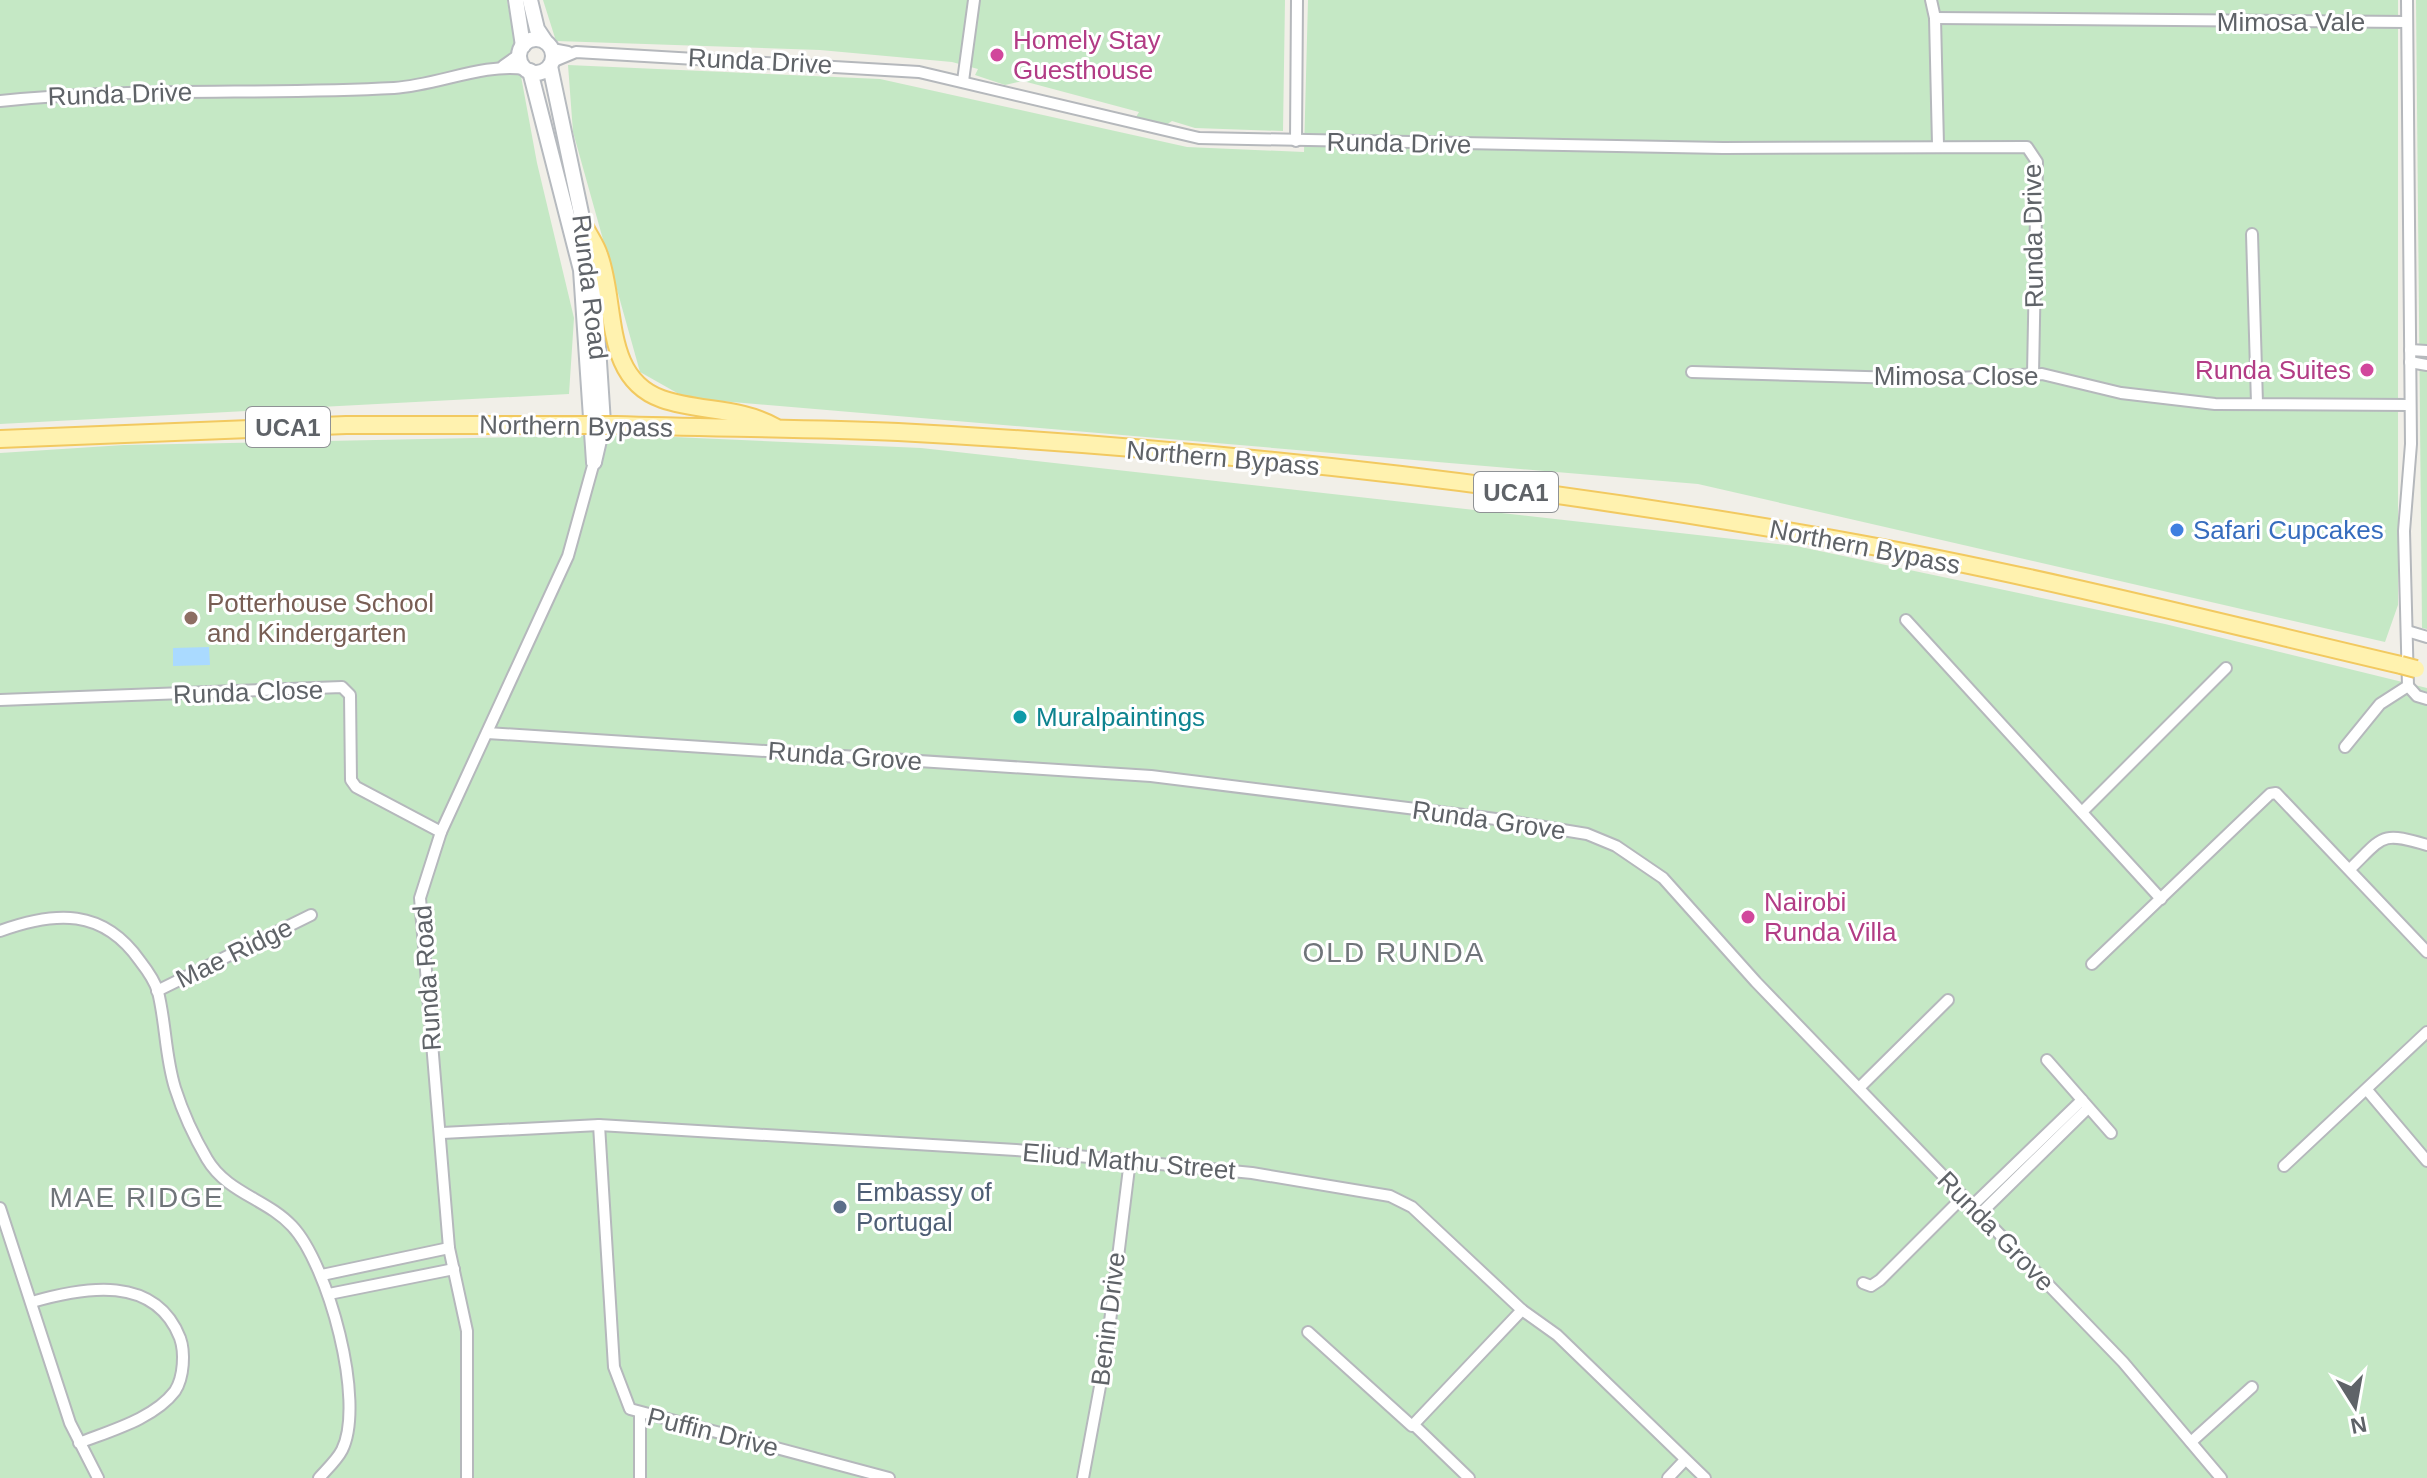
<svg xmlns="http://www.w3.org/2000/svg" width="2427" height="1478" font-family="Helvetica,sans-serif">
<rect width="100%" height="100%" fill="#f1efe8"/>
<g fill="#c5e8c5">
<path d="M 0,0 L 507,0 L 537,163 L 574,318 L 569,394 L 0,424 Z"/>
<path d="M 543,0 L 1285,0 L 1283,131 L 1195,128 L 1172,121 L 1166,125 L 1136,117 L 1139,112 L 1023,81 L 1005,85 L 975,75 L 978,69 L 952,62 L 820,50 L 556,41 Z"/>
<path d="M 1308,0 L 2398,0 L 2398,605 L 2385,642 L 1698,484 L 686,398 L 640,372 L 573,132 L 568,65 L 880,79 L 1187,147 L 1304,152 Z"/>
<path d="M 2416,0 L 2427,0 L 2427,629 L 2422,628 Z"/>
<path d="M 628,435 L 921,448 L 1796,546 L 2165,624 L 2427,688 L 2427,1478 L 0,1478 L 0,453 L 124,445 Z"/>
</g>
<path fill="#aadaff" d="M 209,647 L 210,665 L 173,666 L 173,648 Z"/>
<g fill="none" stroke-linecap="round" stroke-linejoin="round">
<defs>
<g id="street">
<path d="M 1931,0 L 1935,18 L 1938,145"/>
<path d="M 2407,0 L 2411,444 L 2404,531 L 2408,686 L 2417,696 L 2427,699"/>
<path d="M 1935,18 L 2407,22"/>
<path d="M 552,49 L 568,52"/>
<path d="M 552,62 L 576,52 L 919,72 L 1199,138 L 1723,148 L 2027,147 L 2037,162 L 2033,374"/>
<path d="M 503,66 L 520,54"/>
<path d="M 963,81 L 974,0"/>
<path d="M 0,101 C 131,87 263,95 394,88 C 439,85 482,63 525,69"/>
<path d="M 1296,141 L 1297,0"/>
<path d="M 2252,234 L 2257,403"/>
<path d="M 2410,350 L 2427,351"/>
<path d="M 2410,362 L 2427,365"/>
<path d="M 1692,372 L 1935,379 L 2042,374 L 2121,393 L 2215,404 L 2410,405"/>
<path d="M 1906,620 L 2161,899"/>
<path d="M 2407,631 L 2427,637"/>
<path d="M 0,700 L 342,687 L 350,695 L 351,780 L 356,787 L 441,832"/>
<path d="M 487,733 L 1151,776 L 1496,819 L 1587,834 L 1616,846 L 1663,878 L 1756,982 L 2123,1362 L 2221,1478"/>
<path d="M 2345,747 L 2380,704 L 2408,686"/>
<path d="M 2082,812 L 2226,668"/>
<path d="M 2350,869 C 2384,836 2380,831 2427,845"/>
<path d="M 0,931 C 55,911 103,908 140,961 C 147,970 155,981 158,992 C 166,1024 165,1056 175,1088 C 183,1113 194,1137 207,1159 C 227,1193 267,1199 292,1226 C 328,1264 366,1402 342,1450 C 337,1460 326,1470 319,1478"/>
<path d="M 2092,964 L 2270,794 L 2276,793 L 2427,952"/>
<path d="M 157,991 L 311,915"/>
<path d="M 2047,1060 L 2111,1133"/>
<path d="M 1859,1088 L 1948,1000"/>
<path d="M 2367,1090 L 2427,1161"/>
<path d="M 599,1125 L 614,1367 L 630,1409 L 889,1478"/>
<path d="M 442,1133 L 599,1125 L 1016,1150 L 1252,1173 L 1390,1196 L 1412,1207 L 1522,1310 L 1557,1335 L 1705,1478"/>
<path d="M 2284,1166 L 2427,1032"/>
<path d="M 1972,1206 L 2082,1100"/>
<path d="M 0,1208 L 70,1423 L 98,1478"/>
<path d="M 1980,1214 L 2088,1108"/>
<path d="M 322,1275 L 449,1248"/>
<path d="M 1863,1283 L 1871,1286 L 1880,1280 L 1963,1197"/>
<path d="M 329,1294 L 454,1269"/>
<path d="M 32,1302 C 84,1287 155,1274 180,1338 C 185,1352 184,1377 175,1391 C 154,1419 109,1431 79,1443"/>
<path d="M 1308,1332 L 1412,1426 L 1522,1310"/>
<path d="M 1415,1426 L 1469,1478"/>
<path d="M 2191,1442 L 2252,1387"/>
<path d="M 467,1478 L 467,1331 L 449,1248 L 420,898 L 441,832 L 568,556 L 594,462"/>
<path d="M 640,1478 L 640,1415"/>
<path d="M 1083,1478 L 1106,1354 L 1130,1160"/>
<path d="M 1668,1478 L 1685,1460"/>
</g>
<g id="secondary">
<path d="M 516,0 L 523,46"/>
<path d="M 530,0 L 537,29 L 545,41"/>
<circle cx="536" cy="56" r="17"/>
<path d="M 550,66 L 593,270 L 603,423 L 594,462"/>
<path d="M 530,71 L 581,270 L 594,462"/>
</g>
<g id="primary">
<path d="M 585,227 C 589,236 596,245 599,255 C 617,303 602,378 662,399 C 699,412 740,407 775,427"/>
<path d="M 616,425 C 710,428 804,428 898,432 C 1220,449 1543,486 1861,544 C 2042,577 2222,623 2401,665"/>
<path d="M 0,439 L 346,425 L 577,425"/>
</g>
</defs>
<use href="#street" stroke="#b5b8bc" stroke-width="14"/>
<use href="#secondary" stroke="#b6babf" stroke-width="18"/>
<use href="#primary" stroke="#f2c960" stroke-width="20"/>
<use href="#street" stroke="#fff" stroke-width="10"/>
<use href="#secondary" stroke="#fff" stroke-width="14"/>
<use href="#primary" stroke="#fff2af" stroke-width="16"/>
<defs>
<g id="primary-bridge">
<path d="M 577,425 L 616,425"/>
<path d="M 2401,665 L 2416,669"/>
</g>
</defs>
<use href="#primary-bridge" stroke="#f2c960" stroke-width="20" stroke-linecap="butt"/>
<use href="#primary-bridge" stroke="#fff2af" stroke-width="16"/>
</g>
<g fill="#d1479c" stroke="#fff" stroke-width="3">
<circle cx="997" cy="55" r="8"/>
<circle cx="2367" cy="370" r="8"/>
<circle cx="1748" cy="917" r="8"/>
</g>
<circle fill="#3f7fe0" stroke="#fff" stroke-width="3" cx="2177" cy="530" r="8"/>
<circle fill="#8d6e63" stroke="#fff" stroke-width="3" cx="191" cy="618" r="8"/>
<circle fill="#0f9aa8" stroke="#fff" stroke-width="3" cx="1020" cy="717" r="8"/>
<circle fill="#5c6f8a" stroke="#fff" stroke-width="3" cx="840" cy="1207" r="8"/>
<g text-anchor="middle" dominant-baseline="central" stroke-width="6" stroke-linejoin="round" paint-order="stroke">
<g fill="#fff" stroke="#8f9295" stroke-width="2">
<rect x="246" y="407" width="84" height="40" rx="6"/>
<rect x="1474" y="472" width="84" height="40" rx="6"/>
</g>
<g font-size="24" font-weight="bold" fill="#5f6368">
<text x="288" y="427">UCA1</text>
<text x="1516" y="492">UCA1</text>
</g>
<g font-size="26" fill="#5f6368" stroke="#fff">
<text x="2291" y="22">Mimosa Vale</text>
<text transform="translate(760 61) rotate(3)">Runda Drive</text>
<text transform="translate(120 94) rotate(-2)">Runda Drive</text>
<text transform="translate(1399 143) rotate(1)">Runda Drive</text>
<text transform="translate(2033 236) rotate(-91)">Runda Drive</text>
<text transform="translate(590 287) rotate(83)">Runda Road</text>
<text x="1956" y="376">Mimosa Close</text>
<text transform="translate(576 426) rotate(1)">Northern Bypass</text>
<text transform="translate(1223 458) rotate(5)">Northern Bypass</text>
<text transform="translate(1865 547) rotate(11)">Northern Bypass</text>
<text transform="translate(248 692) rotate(-2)">Runda Close</text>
<text transform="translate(845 756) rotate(4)">Runda Grove</text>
<text transform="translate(1489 820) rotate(8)">Runda Grove</text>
<text transform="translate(234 953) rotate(-26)">Mae Ridge</text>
<text transform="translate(427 978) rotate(-94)">Runda Road</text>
<text transform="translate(1129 1161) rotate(5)">Eliud Mathu Street</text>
<text transform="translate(1996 1231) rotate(46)">Runda Grove</text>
<text transform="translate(1108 1319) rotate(-83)">Benin Drive</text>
<text transform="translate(713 1432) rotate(14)">Puffin Drive</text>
</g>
<g font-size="26" fill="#b23c85" stroke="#fff" text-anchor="start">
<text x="1013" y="40">Homely Stay<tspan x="1013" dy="30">Guesthouse</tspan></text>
<text x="2351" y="370" text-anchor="end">Runda Suites</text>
<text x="1764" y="902">Nairobi<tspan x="1764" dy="30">Runda Villa</tspan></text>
</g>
<g font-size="26" fill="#366cbe" stroke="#fff" text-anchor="start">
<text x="2193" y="530">Safari Cupcakes</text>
</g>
<g font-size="26" fill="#785e54" stroke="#fff" text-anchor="start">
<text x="207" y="603">Potterhouse School<tspan x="207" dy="30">and Kindergarten</tspan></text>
</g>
<g font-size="26" fill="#0d838f" stroke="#fff" text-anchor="start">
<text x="1036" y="717">Muralpaintings</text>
</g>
<g font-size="26" fill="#4e5e75" stroke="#fff" text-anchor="start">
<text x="856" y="1192">Embassy of<tspan x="856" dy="30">Portugal</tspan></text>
</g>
<g font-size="28" letter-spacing="2" fill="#70757a" stroke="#fff">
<text x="1394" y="952">OLD RUNDA</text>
<text x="137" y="1197">MAE RIDGE</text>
</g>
</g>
<g transform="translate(2355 1406) rotate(169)" stroke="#ffffff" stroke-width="6" paint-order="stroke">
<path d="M0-6L14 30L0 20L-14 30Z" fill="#5f6368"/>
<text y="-12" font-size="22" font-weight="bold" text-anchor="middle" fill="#5f6368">N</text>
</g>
</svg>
